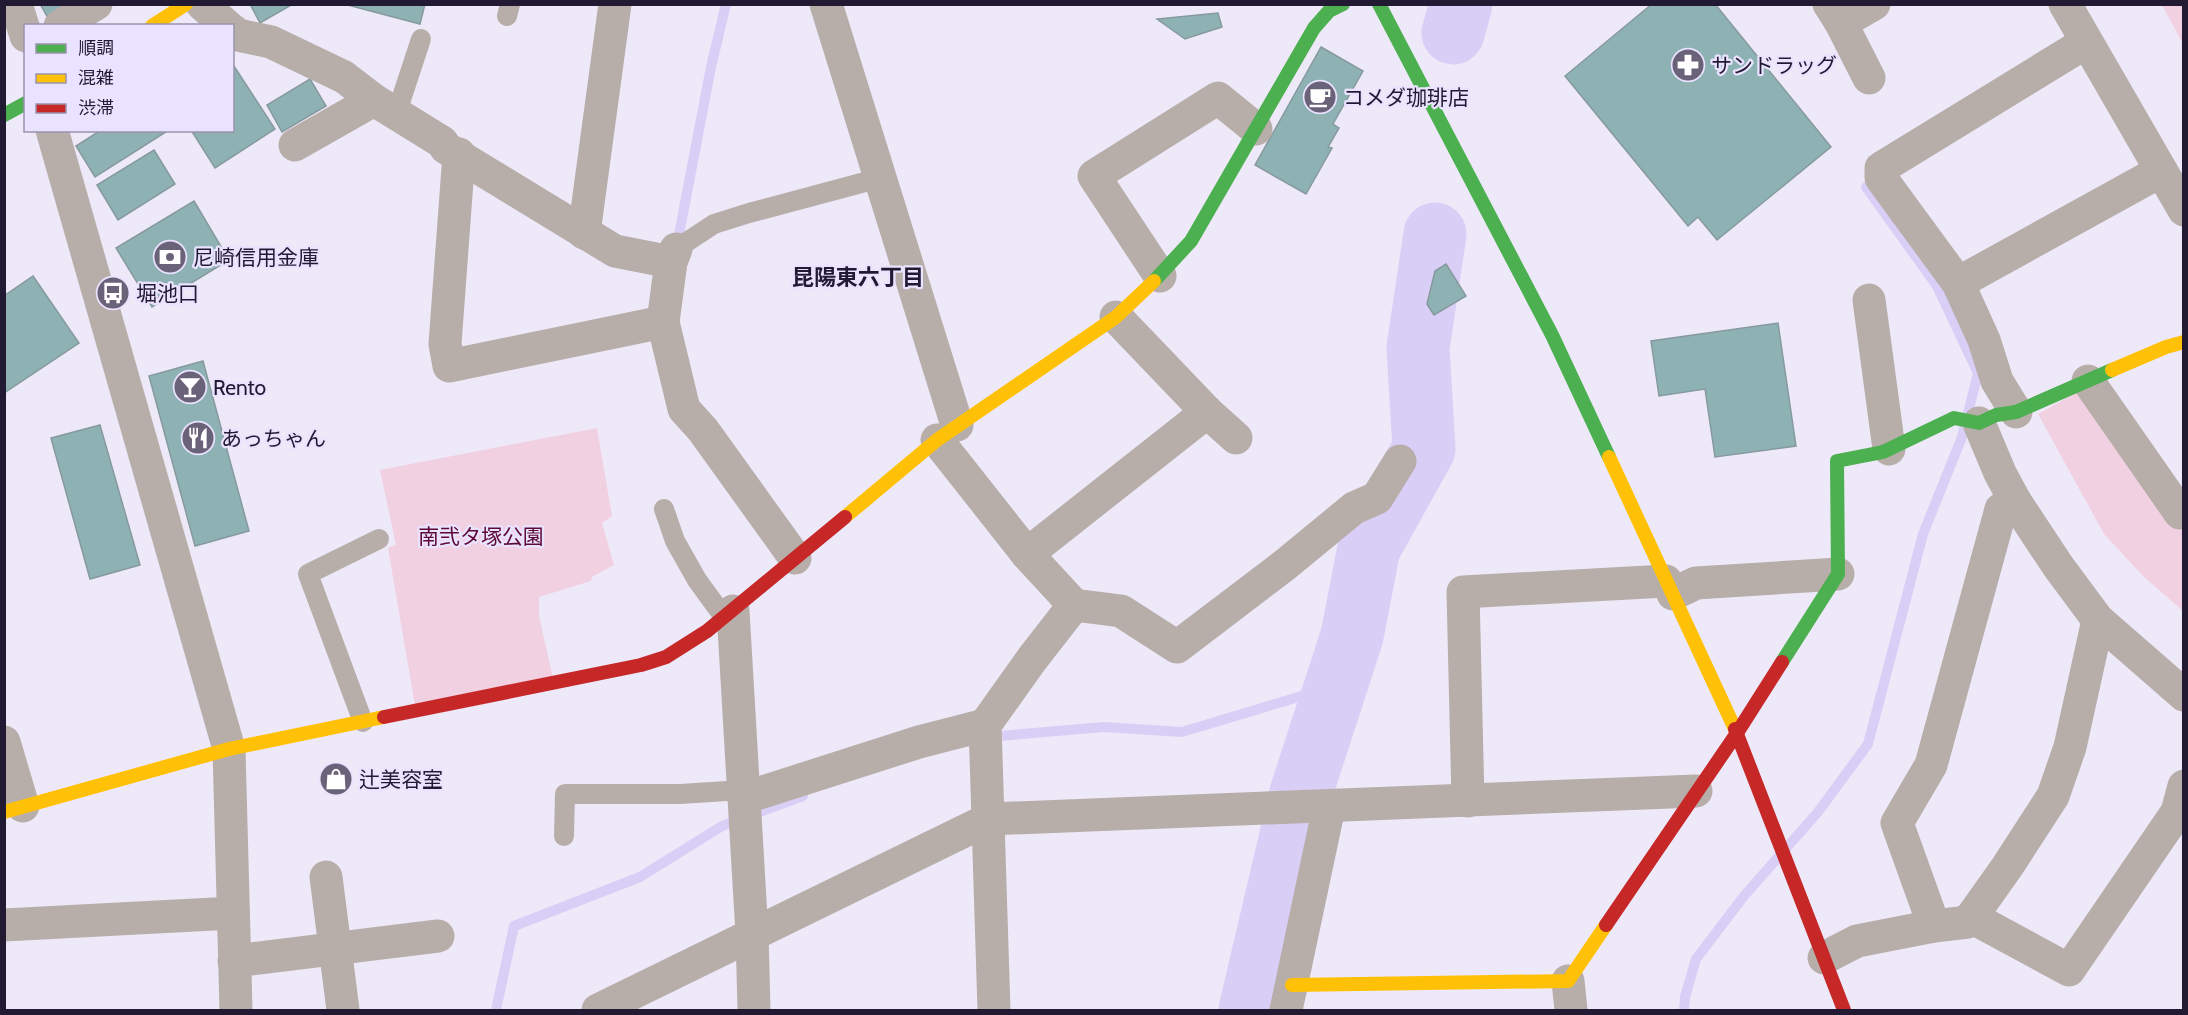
<svg xmlns="http://www.w3.org/2000/svg" width="2188" height="1015" font-family="Cabin,'Noto Sans JP',sans-serif">
<rect width="100%" height="100%" fill="#eee9f9"/>
<g fill="#f1d0e1">
<path d="M 2162,5 L 2183,5 L 2183,44 Z"/>
<path d="M 2081,390 L 2183,519 L 2183,611 L 2143,576 L 2104,534 L 2038,414 Z"/>
<path d="M 597,428 L 612,516 L 602,523 L 614,565 L 592,577 L 591,581 L 539,597 L 539,616 L 553,678 L 415,706 L 388,548 L 396,545 L 380,470 Z"/>
</g>
<g fill="none" stroke-linecap="round" stroke-linejoin="round">
<g stroke="#d9cef5" stroke-width="10">
<path d="M 677,245 L 711,67 L 726,4"/>
<path d="M 988,737 L 1104,727 L 1182,732 L 1335,686"/>
<path d="M 496,1010 L 514,926 L 640,877 L 722,826 L 803,796"/>
<path d="M 1684,1010 L 1685,997 L 1696,959 L 1744,896 L 1818,812 L 1868,744 L 1923,534 L 1962,437 L 1978,373 L 1937,286 L 1866,187"/>
</g>
<g stroke="#d9cef5" stroke-width="63">
<path d="M 1453,33 L 1461,4"/>
<path d="M 1250,1010 L 1301,793 L 1352,636 L 1369,548 L 1424,449 L 1418,348 L 1435,234"/>
</g>
</g>
<g fill="#8eb1b4" stroke="#869a9e" stroke-width="1.5">
<path d="M 40,4 L 71,4 L 48,18 Z"/>
<path d="M 250,4 L 293,4 L 260,23 Z"/>
<path d="M 344,4 L 425,4 L 420,24 Z"/>
<path d="M 1652,4 L 1715,4 L 1831,147 L 1717,240 L 1698,217 L 1688,226 L 1565,76 Z"/>
<path d="M 1218,13 L 1222,27 L 1185,39 L 1157,19 Z"/>
<path d="M 1321,47 L 1363,71 L 1333,124 L 1339,128 L 1328,147 L 1332,148 L 1306,194 L 1255,165 Z"/>
<path d="M 232,63 L 275,129 L 215,168 L 191,130 L 232,130 Z"/>
<path d="M 310,79 L 326,106 L 282,132 L 267,105 Z"/>
<path d="M 101,130 L 169,130 L 95,177 L 76,146 Z"/>
<path d="M 154,150 L 175,184 L 118,220 L 97,185 Z"/>
<path d="M 194,201 L 229,260 L 152,307 L 116,248 Z"/>
<path d="M 1446,264 L 1466,296 L 1434,315 L 1427,304 L 1435,271 Z"/>
<path d="M 33,276 L 79,343 L 4,393 L 4,296 Z"/>
<path d="M 1778,323 L 1796,446 L 1715,457 L 1705,389 L 1659,396 L 1651,341 Z"/>
<path d="M 203,361 L 249,531 L 195,546 L 149,376 Z"/>
<path d="M 100,425 L 140,565 L 90,579 L 51,438 Z"/>
</g>
<g fill="none" stroke-linecap="round" stroke-linejoin="round">
<g stroke="#b7aeaa" stroke-width="20">
<path d="M 507,16 L 510,4"/>
<path d="M 396,115 L 421,39"/>
<path d="M 676,249 L 714,224 L 749,213 L 880,178"/>
<path d="M 664,509 L 675,541 L 697,580 L 724,617"/>
<path d="M 363,722 L 308,574 L 379,539"/>
<path d="M 564,836 L 565,794 L 680,794 L 743,790"/>
</g>
<g stroke="#b7aeaa" stroke-width="33">
<path d="M 16,4 L 26,36"/>
<path d="M 202,4 L 227,26"/>
<path d="M 826,4 L 957,425"/>
<path d="M 1829,4 L 1841,23 L 1869,78"/>
<path d="M 2065,4 L 2184,210"/>
<path d="M 1841,23 L 1874,4"/>
<path d="M 60,26 L 96,4"/>
<path d="M 232,30 L 238,35 L 271,42 L 344,77 L 374,100 L 442,142 L 446,148 L 615,251 L 671,262"/>
<path d="M 52,130 L 229,749 L 236,1010"/>
<path d="M 295,145 L 374,100"/>
<path d="M 459,154 L 445,344 L 449,366 L 663,322"/>
<path d="M 584,233 L 615,4"/>
<path d="M 676,249 L 671,262 L 663,322 L 684,409 L 703,430 L 795,558"/>
<path d="M 1160,276 L 1094,176 L 1218,98 L 1256,129"/>
<path d="M 1958,283 L 2161,171"/>
<path d="M 1869,300 L 1889,449"/>
<path d="M 1116,317 L 1207,412 L 1236,438"/>
<path d="M 2088,381 L 2180,513"/>
<path d="M 2016,412 L 1997,381 L 1984,340 L 1958,283 L 1881,178 L 1881,168 L 2085,43"/>
<path d="M 1979,423 L 2000,473 L 2015,501 L 2058,566 L 2098,620 L 2184,695"/>
<path d="M 937,440 L 1027,554 L 1074,605 L 1121,611 L 1177,647 L 1286,564 L 1354,508 L 1377,498 L 1400,461"/>
<path d="M 1027,554 L 1207,412"/>
<path d="M 1673,594 L 1696,583 L 1838,574"/>
<path d="M 733,611 L 752,934 L 754,1010"/>
<path d="M 4,742 L 23,806"/>
<path d="M 744,798 L 919,742 L 985,725"/>
<path d="M 1468,801 L 1463,592 L 1666,581"/>
<path d="M 326,877 L 343,1010"/>
<path d="M 1971,917 L 2069,970 L 2177,812 L 2184,786"/>
<path d="M 4,925 L 233,913"/>
<path d="M 1934,926 L 1897,823 L 1931,765 L 2001,509 L 2015,501"/>
<path d="M 1824,958 L 1857,941 L 1934,926 L 1968,922 L 2007,867 L 2053,796 L 2070,747 L 2098,620"/>
<path d="M 234,961 L 438,936"/>
<path d="M 1568,981 L 1571,1010"/>
<path d="M 598,1010 L 989,819 L 1696,791"/>
<path d="M 994,1010 L 985,725 L 1032,659 L 1074,605"/>
<path d="M 1286,1010 L 1329,807"/>
</g>
<g stroke="#4caf50" stroke-width="14">
<path d="M 1379,4 L 1552,335 L 1609,457"/>
<path d="M 4,115 L 26,103"/>
<path d="M 1154,281 L 1191,241 L 1314,28 L 1329,11 L 1343,4"/>
<path d="M 1782,662 L 1838,574 L 1837,461 L 1883,452 L 1954,418 L 1979,423 L 1996,415 L 2016,412 L 2112,370"/>
</g>
<g stroke="#ffc107" stroke-width="14">
<path d="M 152,26 L 186,4"/>
<path d="M 2112,370 L 2166,347 L 2184,342"/>
<path d="M 1609,457 L 1735,729"/>
<path d="M 845,517 L 937,440 L 1116,317 L 1154,281"/>
<path d="M 4,812 L 229,749 L 384,717"/>
<path d="M 1292,985 L 1568,981 L 1606,925"/>
</g>
<g stroke="#c62828" stroke-width="14">
<path d="M 384,717 L 641,665 L 666,657 L 707,631 L 845,517"/>
<path d="M 1735,729 L 1844,1010"/>
<path d="M 1606,925 L 1737,733 L 1782,662"/>
</g>
</g>
<defs>
<symbol id="pharmacy-disc" viewBox="-11 -11 22 22"><circle r="9.5" fill="#696278" stroke="#eae3ff"/><path d="M-2-6h4v4h4v4h-4v4h-4v-4h-4v-4h4Z" fill="#fff"/></symbol>
<symbol id="cafe-disc" viewBox="-11 -11 22 22"><circle r="9.5" fill="#696278" stroke="#eae3ff"/><path d="M-5.5-4.5H6V0H3Q3 3.5 0 3.5H-2.5Q-5.5 3.5-5.5 0ZM3-3.2v2h1.7v-2ZM-6 4.5H4V6H-6Z" fill="#fff"/></symbol>
<symbol id="bank-disc" viewBox="-11 -11 22 22"><circle r="9.5" fill="#696278" stroke="#eae3ff"/><path d="M-6-4H6V4H-6ZM0-2.3a2.3 2.3 0 1 0 0 4.6a2.3 2.3 0 1 0 0-4.6Z" fill="#fff"/></symbol>
<symbol id="bus-disc" viewBox="-11 -11 22 22"><circle r="9.5" fill="#696278" stroke="#eae3ff"/><path d="M-5-6H5V4H4V6H2V4H-2V6H-4V4H-5ZM-3.5-4V0h7V-4ZM-3.5 1.2v1.5H-2V1.2ZM2 1.2v1.5H3.5V1.2Z" fill="#fff"/></symbol>
<symbol id="bar-disc" viewBox="-11 -11 22 22"><circle r="9.5" fill="#696278" stroke="#eae3ff"/><path d="M-6-5H6L.8 .8V4.5H3.5V6h-7V4.5H-.8V.8Z" fill="#fff"/></symbol>
<symbol id="restaurant-disc" viewBox="-11 -11 22 22"><circle r="9.5" fill="#696278" stroke="#eae3ff"/><path d="M-5-6h1v4h1v-4h1v4h1v-4h1v5L-1.5 .5V6h-2V.5L-5-1ZM5-6V6H3V1.5H1.5Q1.5-4 5-6Z" fill="#fff"/></symbol>
<symbol id="shop-disc" viewBox="-11 -11 22 22"><circle r="9.5" fill="#696278" stroke="#eae3ff"/><path d="M-5-2.5h2.3a2.7 3.5 0 0 1 5.4 0H5L5.5 6h-11ZM-1.5-2.5h3a1.5 2.3 0 0 0-3 0Z" fill="#fff"/></symbol>
</defs>
<g fill-rule="evenodd">
<use href="#pharmacy-disc" x="1669" y="46" width="38" height="38"/>
<use href="#cafe-disc" x="1301" y="78" width="38" height="38"/>
<use href="#bank-disc" x="151" y="238" width="38" height="38"/>
<use href="#bus-disc" x="94" y="274" width="38" height="38"/>
<use href="#bar-disc" x="171" y="368" width="38" height="38"/>
<use href="#restaurant-disc" x="179" y="419" width="38" height="38"/>
<use href="#shop-disc" x="317" y="760" width="38" height="38"/>
</g>
<g text-anchor="middle" dominant-baseline="central" stroke-width="4.5" stroke-linejoin="round" paint-order="stroke">
<g font-size="21" fill="#221a33" stroke="#eae3ff" text-anchor="start">
<text x="1711" y="65">サンドラッグ</text>
<text x="1343" y="97">コメダ珈琲店</text>
<text x="193" y="257">尼崎信用金庫</text>
<text x="136" y="293">堀池口</text>
<text x="213" y="387">Rento</text>
<text x="221" y="438">あっちゃん</text>
<text x="359" y="779">辻美容室</text>
</g>
<g font-size="21" fill="#5c0832" stroke="#eae3ff">
<text x="481" y="536">南弐タ塚公園</text>
</g>
<g font-size="22" font-weight="bold" fill="#221a33" stroke="#eae3ff">
<text x="858" y="277">昆陽東六丁目</text>
</g>
</g>
<rect width="2188" height="1015" fill="none" stroke="#221a33" stroke-width="12"/>
<rect x="24" y="24" width="210" height="108" fill="#eae3ff" stroke="#9a93ad" stroke-width="1.5"/>
<rect x="36" y="44" width="30" height="9" fill="#4caf50" stroke="#9a93ad" stroke-width="1.5"/>
<text x="78" y="54" font-size="18" fill="#221a33">順調</text>
<rect x="36" y="74" width="30" height="9" fill="#ffc107" stroke="#9a93ad" stroke-width="1.5"/>
<text x="78" y="84" font-size="18" fill="#221a33">混雑</text>
<rect x="36" y="104" width="30" height="9" fill="#c62828" stroke="#9a93ad" stroke-width="1.5"/>
<text x="78" y="114" font-size="18" fill="#221a33">渋滞</text>
</svg>
